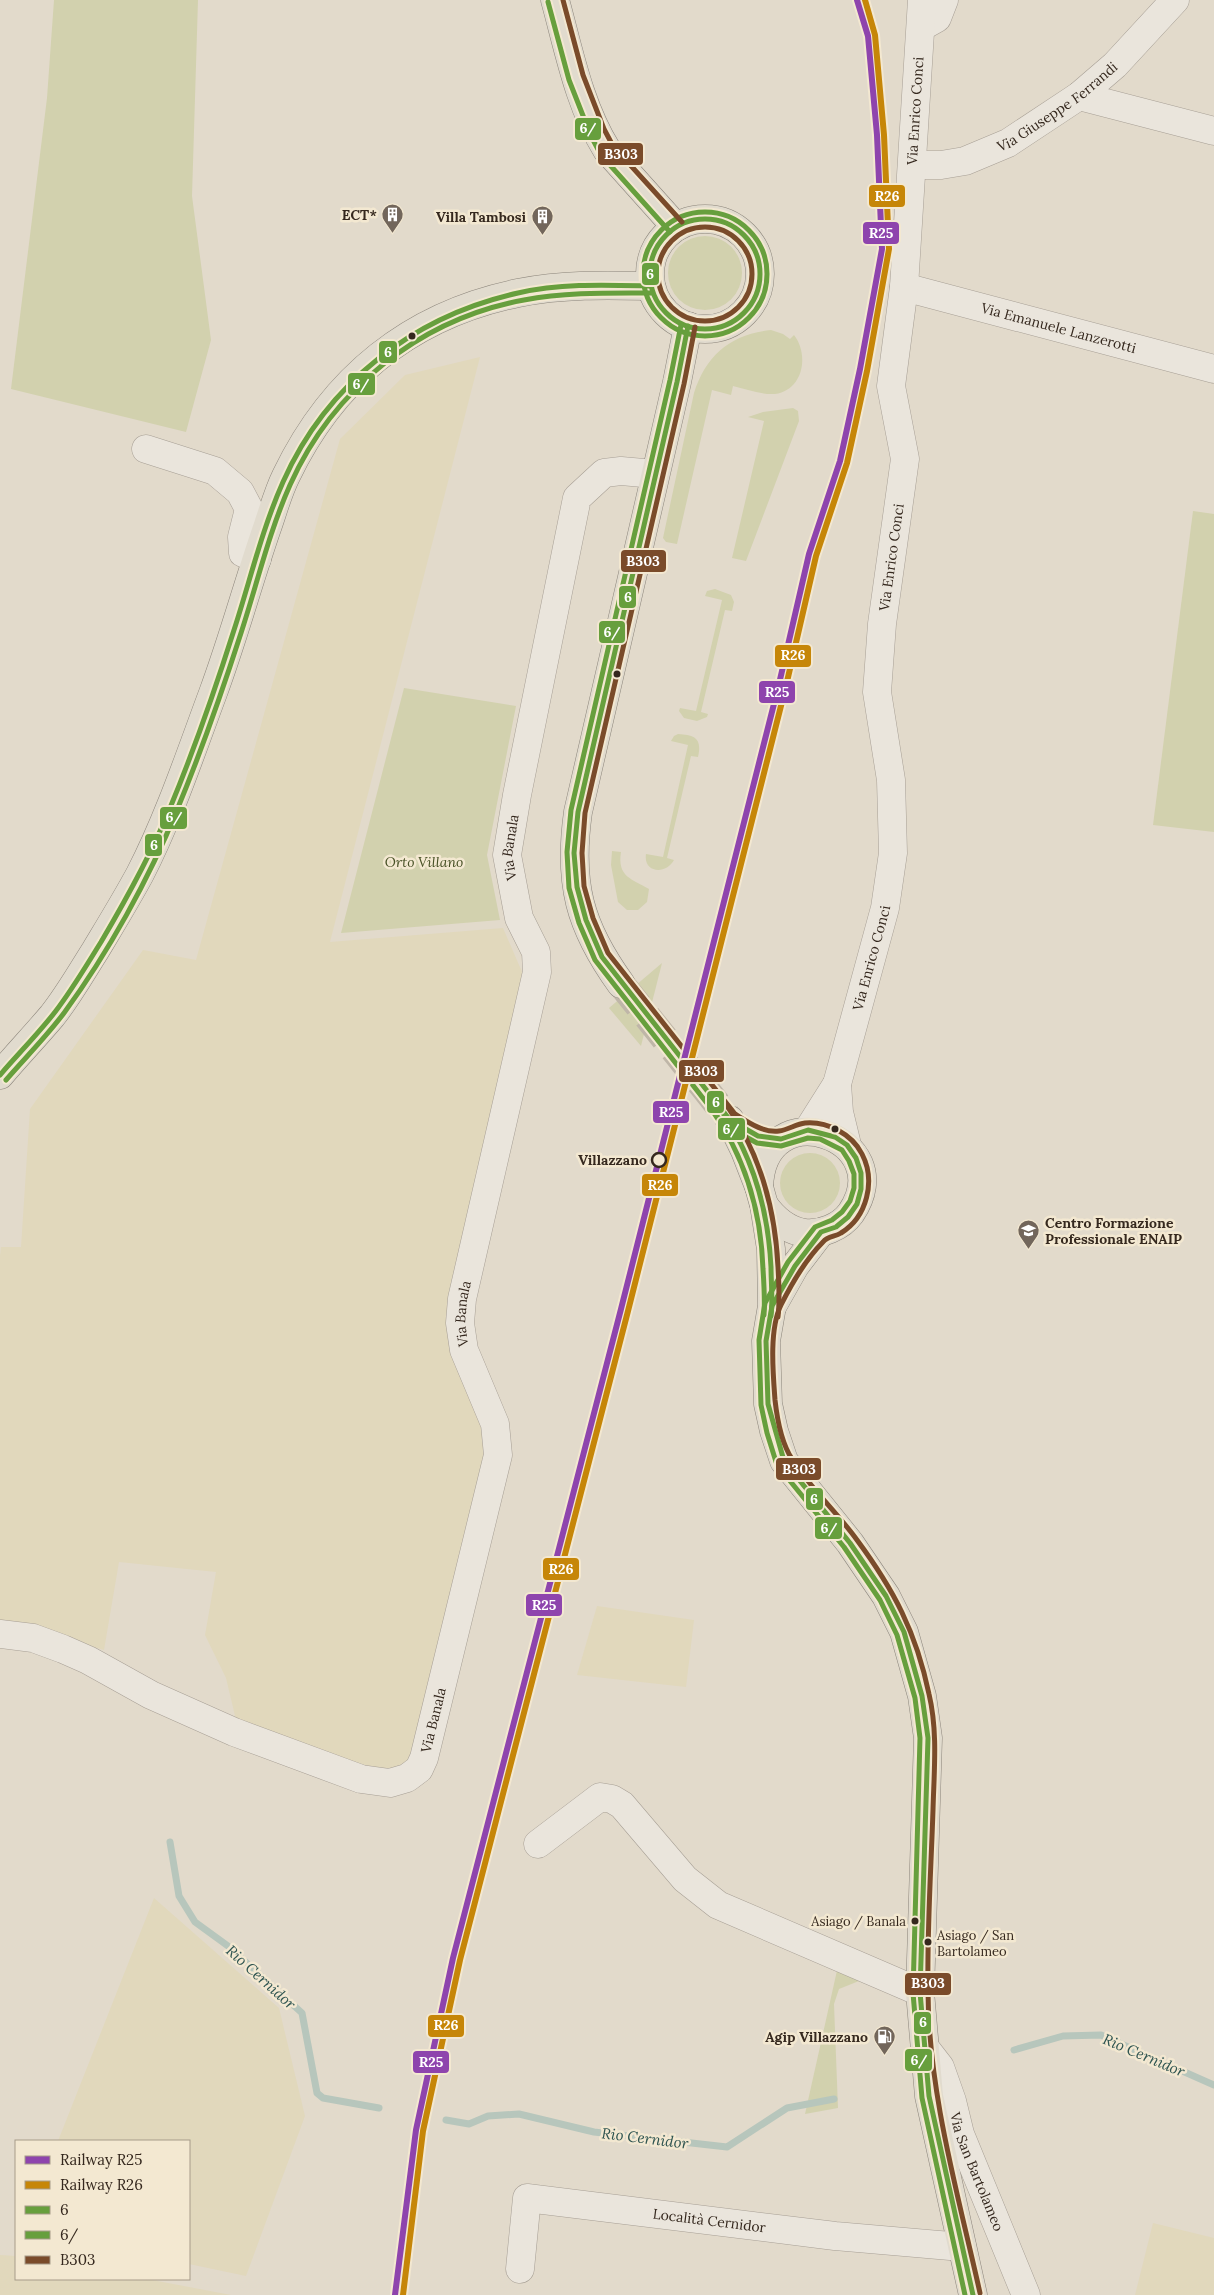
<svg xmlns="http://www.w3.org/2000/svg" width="1214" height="2295" font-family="Lora,serif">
<rect width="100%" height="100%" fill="#e2dacb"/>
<g fill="#e1d8bc">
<path d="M 480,357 L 330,942 L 503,928 L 526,981 L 451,1301 L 482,1419 L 490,1466 L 414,1762 L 397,1774 L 299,1746 L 236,1720 L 226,1678 L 205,1635 L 216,1572 L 119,1562 L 104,1650 L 0,1620 L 0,1256 L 1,1247 L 21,1247 L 30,1109 L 143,950 L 196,960 L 340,439 L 405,375 Z"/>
<path d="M 597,1606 L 694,1620 L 686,1687 L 577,1675 Z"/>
<path d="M 154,1898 L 279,2008 L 305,2116 L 246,2276 L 189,2264 L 189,2141 L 58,2141 Z"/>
<path d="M 1153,2223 L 1214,2238 L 1214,2295 L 1135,2295 Z"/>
<path d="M 0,2255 L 16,2256 L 16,2279 L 147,2279 L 231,2295 L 0,2295 Z"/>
</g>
<g fill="#d2d1ae">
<path d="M 54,0 L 198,0 L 192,196 L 211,340 L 186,432 L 11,389 L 47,98 Z"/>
<circle cx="705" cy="273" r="37"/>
<path d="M 771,330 L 783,334 L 790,339 L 794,335 C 809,354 804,390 775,394 C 762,395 746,389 733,386 L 731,395 L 712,390 L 677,544 L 666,542 L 663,538 L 694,393 C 706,355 731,334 771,330 Z"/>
<path d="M 793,408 L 798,411 L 799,421 L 746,561 L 732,558 L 764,421 L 748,417 L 763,412 Z"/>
<path d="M 1193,511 L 1214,514 L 1214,832 L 1153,825 Z"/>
<path d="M 715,589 L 731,595 L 734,602 L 732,611 L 725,610 L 701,712 L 708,714 L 707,717 L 697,721 L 684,718 L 679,711 L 680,708 L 696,711 L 722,600 L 705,596 L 707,591 Z"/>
<path d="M 404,688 L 516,706 L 487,855 L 500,920 L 341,933 Z"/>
<path d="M 678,734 C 696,735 702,739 698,757 L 691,756 L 667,858 L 674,860 C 666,875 643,873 646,854 L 663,857 L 688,745 L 671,741 L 674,736 Z"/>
<path d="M 612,851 L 621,852 C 617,877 632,879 649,889 L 647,902 L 638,910 L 627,910 L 618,902 L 611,865 Z"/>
<path d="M 662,963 L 641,1046 L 609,1008 Z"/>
<circle cx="810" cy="1183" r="30"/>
<path d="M 838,1966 L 869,1977 L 839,1989 L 834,2004 L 838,2108 L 805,2114 Z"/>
</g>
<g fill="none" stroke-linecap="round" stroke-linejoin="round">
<g stroke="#b7c6bc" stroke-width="7">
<path d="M 170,1842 L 179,1896 L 195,1922 L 228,1946 L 302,2013 L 317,2093 L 323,2098 L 379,2108"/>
<path d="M 1014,2050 L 1063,2036 L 1101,2035 L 1214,2085"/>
<path d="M 446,2120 L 469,2124 L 488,2116 L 519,2114 L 594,2132 L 727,2147 L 787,2108 L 834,2099"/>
</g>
<path stroke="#bfb6a8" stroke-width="28" stroke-dasharray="28 14" stroke-linecap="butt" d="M 621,984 L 730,1120"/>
<defs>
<g id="minor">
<path d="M 921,27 L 937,18 L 944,0"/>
<path d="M 1079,96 L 1214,131"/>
<path id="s1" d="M 913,165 L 941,165 L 965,161 L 1008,143 L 1079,96 L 1115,65 L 1175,0"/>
<path id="s2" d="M 904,287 L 1214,369"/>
<path d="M 146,449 L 215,471 L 240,492 L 249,509 L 242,537 L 243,553 L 257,559"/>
<path d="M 837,1084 L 839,1112 L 847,1145"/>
<path id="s3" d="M 808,1130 L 837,1084 L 885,908 L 893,853 L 891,780 L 877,692 L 882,624 L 905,459 L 891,386 L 904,287 L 922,0"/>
<path id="s4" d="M 0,1634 L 33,1638 L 63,1649 L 88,1660 L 151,1695 L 234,1732 L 361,1779 L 390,1783 L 407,1778 L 419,1769 L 424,1758 L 498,1455 L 495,1424 L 464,1350 L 460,1323 L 462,1299 L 537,972 L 536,952 L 519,918 L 507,855 L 517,795 L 577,498 L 604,473 L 621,471 L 655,474"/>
<path d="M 538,1844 L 600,1797 L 612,1799 L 622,1805 L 685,1879 L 718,1905 L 920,1992"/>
<path id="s5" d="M 926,2049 L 940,2067 L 952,2101 L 960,2134 L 1026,2295"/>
<path id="s6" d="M 520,2269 L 527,2198 L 835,2236 L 962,2247"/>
</g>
<g id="major">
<path d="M 555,0 C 569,51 579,105 607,150 L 676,227"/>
<circle cx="705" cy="274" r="55"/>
<path d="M 621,984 C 579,926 568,883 578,812 L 677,382 L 688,326"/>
<path d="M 0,1075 C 17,1055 35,1036 52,1016 C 68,996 81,973 95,951 C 110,926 126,900 140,874 C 169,818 191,752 213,693 C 233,639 248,583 267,528 C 273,511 278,492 286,476 C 333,378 411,315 518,293 C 562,284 607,285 651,286"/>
<path d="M 730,1120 L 745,1151 L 759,1187 L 764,1205 L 771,1249 L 772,1306 L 766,1341 L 768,1404 L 774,1431 L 784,1461 L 850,1543 L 886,1596 L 904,1632 L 922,1696 L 928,1738 L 920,1992 L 929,2096 L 973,2295"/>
<path d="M 759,1187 C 763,1088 902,1138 851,1213 C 841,1227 821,1235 804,1233 C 786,1230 774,1219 764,1205"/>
<path d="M 773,1305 L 795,1266 L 821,1232"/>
</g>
</defs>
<use href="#minor" stroke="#a79f95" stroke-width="29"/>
<use href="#major" stroke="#8c857b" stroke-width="29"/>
<use href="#minor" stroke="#eae5dc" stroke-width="28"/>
<use href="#major" stroke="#e1dbce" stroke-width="28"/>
<defs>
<g id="bus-1">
<circle cx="705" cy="274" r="55"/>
<path d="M 688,326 L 677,382 L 578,812 L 574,853 L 577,887 L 586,920 L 602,957 L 730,1120 L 758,1136 L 781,1139 L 808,1130 L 835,1137 L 847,1145 L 856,1158 L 861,1173 L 861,1189 L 857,1204 L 848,1217 L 836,1227 L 821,1232 L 795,1266 L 772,1306 L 766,1341 L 768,1404 L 784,1461 L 850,1543 L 886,1596 L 904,1632 L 922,1696 L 928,1738 L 920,1992 L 929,2096 L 973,2295"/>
<path d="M 0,1075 C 18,1054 38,1034 55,1012 C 72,990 86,966 101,942 C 127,898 151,855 170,808 C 194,750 215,690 234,630 C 250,581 262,529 283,482 C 327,383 414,316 518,293 C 561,283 607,285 651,286"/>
<path d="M 716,1103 C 752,1152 768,1206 771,1267 C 771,1283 773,1299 771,1316"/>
</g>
<g id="bus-2">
<path d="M 548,2 L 569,80 L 591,136 L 601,155 L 670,232"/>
<circle cx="705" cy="274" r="62"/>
<path d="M 681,325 L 670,380 L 571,810 L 567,852 L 569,888 L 579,923 L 595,960 L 724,1125 L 757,1143 L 781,1146 L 808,1138 L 820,1139 L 842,1150 L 849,1161 L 854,1174 L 854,1188 L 850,1201 L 842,1212 L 832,1220 L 815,1227 L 788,1262 L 765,1303 L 759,1340 L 761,1405 L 767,1433 L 777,1465 L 844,1547 L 880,1600 L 897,1635 L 915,1698 L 920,1738 L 913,1993 L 922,2098 L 965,2295"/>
<path d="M 6,1080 C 25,1058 46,1037 64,1013 C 108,953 149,879 177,810 C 201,752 222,692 241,633 C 257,584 269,532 290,485 C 333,389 420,319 524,300 C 566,292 608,293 651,293"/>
<path d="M 710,1107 C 745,1156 761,1209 763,1269 C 764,1284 765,1300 764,1315"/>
</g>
<g id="bus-3">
<path d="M 563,0 L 583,75 L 604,129 L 613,146 L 682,222"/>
<circle cx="705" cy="274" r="47"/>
<path d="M 695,327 L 684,384 L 585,813 L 582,853 L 584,886 L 593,918 L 608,953 L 735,1114 C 748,1122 763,1133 779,1131 C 788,1130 796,1124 805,1123 C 827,1121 852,1134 862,1154 C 876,1181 867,1217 841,1233 C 835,1237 828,1236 823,1242 C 806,1259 792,1283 781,1305 C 769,1329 773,1373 775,1400 C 777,1418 782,1444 792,1459 C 810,1488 837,1512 857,1540 C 894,1590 916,1632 929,1694 C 938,1732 934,1771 933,1810 C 931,1870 927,1930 928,1989 C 928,2091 958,2194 980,2293"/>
<path d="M 722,1099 C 759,1149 775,1205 778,1267 C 779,1284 780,1300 778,1317"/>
</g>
</defs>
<use href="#bus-1" stroke="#f3e8d1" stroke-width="9"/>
<use href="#bus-2" stroke="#f3e8d1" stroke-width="9"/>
<use href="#bus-3" stroke="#f3e8d1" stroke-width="9"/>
<use href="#bus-1" stroke="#679f3d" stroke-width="5"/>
<use href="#bus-2" stroke="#679f3d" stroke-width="5"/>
<use href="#bus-3" stroke="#7a4b2a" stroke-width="5"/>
<defs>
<path id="rail-1" d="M 395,2295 L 416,2130 L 453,1958 L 621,1309 L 779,684 L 809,554 L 840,461 L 860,369 L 882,249 L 877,135 L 868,36 L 857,0"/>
<path id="rail-2" d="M 403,2295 L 423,2131 L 460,1960 L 628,1311 L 786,686 L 816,556 L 847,463 L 867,371 L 889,249 L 884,135 L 875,35 L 865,0"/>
</defs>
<use href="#rail-1" stroke="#f3e8d1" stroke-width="10"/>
<use href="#rail-2" stroke="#f3e8d1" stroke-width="10"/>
<use href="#rail-1" stroke="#8e44ad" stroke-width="6"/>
<use href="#rail-2" stroke="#c68608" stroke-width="6"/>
</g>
<defs>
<symbol id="building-pin" viewBox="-11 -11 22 30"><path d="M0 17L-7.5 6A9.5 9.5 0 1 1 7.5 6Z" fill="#72665b" stroke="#f3e8d1"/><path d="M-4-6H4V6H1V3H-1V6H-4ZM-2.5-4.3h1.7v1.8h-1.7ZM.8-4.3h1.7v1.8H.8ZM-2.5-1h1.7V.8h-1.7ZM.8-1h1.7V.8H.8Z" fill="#fff"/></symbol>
<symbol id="school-pin" viewBox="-11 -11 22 30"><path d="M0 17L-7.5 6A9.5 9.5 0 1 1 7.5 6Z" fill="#72665b" stroke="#f3e8d1"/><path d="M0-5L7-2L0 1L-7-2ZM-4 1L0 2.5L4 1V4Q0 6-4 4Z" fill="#fff"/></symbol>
<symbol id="fuel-pin" viewBox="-11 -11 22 30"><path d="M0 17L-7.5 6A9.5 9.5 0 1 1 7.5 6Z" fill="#72665b" stroke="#f3e8d1"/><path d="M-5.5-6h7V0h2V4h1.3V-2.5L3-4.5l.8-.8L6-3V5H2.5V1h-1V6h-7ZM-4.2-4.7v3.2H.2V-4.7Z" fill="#fff"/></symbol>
</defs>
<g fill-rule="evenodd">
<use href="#building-pin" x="380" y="202" width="25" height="34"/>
<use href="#building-pin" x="530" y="204" width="25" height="34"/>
<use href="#school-pin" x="1016" y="1218" width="25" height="34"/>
<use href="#fuel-pin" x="872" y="2024" width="25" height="34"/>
</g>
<g fill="#35281e" stroke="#f3e8d1" stroke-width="2">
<circle cx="412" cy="336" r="4.5"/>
<circle cx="617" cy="674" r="4.5"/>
<circle cx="835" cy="1129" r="4.5"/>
<circle cx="915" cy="1921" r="4.5"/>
<circle cx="928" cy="1942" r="4.5"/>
</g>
<circle fill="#f3e8d1" stroke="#35281e" stroke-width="2.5" cx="659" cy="1160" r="7"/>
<g text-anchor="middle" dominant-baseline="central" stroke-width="5" stroke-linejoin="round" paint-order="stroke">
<g font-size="13" fill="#35281e" stroke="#f3e8d1" text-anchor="end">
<text x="906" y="1921">Asiago / Banala</text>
<text x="937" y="1935" text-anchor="start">Asiago / San<tspan x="937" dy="16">Bartolameo</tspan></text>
</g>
<g font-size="14" fill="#35281e" stroke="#f3e8d1">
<text stroke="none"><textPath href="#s1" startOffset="160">Via Giuseppe Ferrandi</textPath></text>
<text stroke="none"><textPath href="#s3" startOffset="1040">Via Enrico Conci</textPath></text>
<text stroke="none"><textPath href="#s2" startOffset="160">Via Emanuele Lanzerotti</textPath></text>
<text stroke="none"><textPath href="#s3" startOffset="590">Via Enrico Conci</textPath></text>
<text stroke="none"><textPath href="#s4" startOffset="1405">Via Banala</textPath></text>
<text stroke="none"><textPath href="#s3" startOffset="185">Via Enrico Conci</textPath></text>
<text stroke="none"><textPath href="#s4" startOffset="925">Via Banala</textPath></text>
<text stroke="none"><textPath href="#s4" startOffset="504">Via Banala</textPath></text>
<text stroke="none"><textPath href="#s5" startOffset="134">Via San Bartolameo</textPath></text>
<text stroke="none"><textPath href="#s6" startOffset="255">Località Cernidor</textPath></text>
</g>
<g font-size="14" font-weight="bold" fill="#35281e" stroke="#f3e8d1" text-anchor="end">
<text x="377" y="215">ECT*</text>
<text x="526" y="217">Villa Tambosi</text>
<text x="1045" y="1223" text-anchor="start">Centro Formazione<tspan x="1045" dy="16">Professionale ENAIP</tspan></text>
<text x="868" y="2037">Agip Villazzano</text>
</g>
<g font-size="14" font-style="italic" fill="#475025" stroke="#f3e8d1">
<text x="424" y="862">Orto Villano</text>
</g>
<g font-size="14" font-weight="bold" fill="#35281e" stroke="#f3e8d1" text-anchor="end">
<text x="647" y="1160">Villazzano</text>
</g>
<g font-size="15" font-style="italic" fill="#2e5450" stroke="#f3e8d1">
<text transform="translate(261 1977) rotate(42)">Rio Cernidor</text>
<text transform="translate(1144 2055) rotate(23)">Rio Cernidor</text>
<text transform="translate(645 2138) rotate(7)">Rio Cernidor</text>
</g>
</g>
<g stroke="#f3e8d1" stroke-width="2">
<rect x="574" y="117" width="28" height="24" rx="5" fill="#679f3d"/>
<rect x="597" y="142" width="47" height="24" rx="5" fill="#7a4b2a"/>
<rect x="868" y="184" width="38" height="24" rx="5" fill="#c68608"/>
<rect x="862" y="221" width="38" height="24" rx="5" fill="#8e44ad"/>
<rect x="641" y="262" width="19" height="24" rx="5" fill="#679f3d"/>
<rect x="378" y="340" width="20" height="24" rx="5" fill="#679f3d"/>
<rect x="347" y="372" width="29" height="24" rx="5" fill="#679f3d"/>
<rect x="620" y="549" width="47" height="24" rx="5" fill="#7a4b2a"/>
<rect x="618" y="585" width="19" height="24" rx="5" fill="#679f3d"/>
<rect x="598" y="620" width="28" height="24" rx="5" fill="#679f3d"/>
<rect x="774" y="644" width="38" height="24" rx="5" fill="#c68608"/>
<rect x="758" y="680" width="38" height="24" rx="5" fill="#8e44ad"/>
<rect x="159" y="806" width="29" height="24" rx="5" fill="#679f3d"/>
<rect x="144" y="833" width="19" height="24" rx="5" fill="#679f3d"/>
<rect x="678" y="1059" width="47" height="24" rx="5" fill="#7a4b2a"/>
<rect x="706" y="1090" width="19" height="24" rx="5" fill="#679f3d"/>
<rect x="652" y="1100" width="38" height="24" rx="5" fill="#8e44ad"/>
<rect x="717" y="1117" width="29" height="24" rx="5" fill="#679f3d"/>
<rect x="641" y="1173" width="38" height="24" rx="5" fill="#c68608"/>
<rect x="775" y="1457" width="47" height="24" rx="5" fill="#7a4b2a"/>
<rect x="805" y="1487" width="19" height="24" rx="5" fill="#679f3d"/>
<rect x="814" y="1516" width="29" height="24" rx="5" fill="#679f3d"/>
<rect x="542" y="1557" width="38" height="24" rx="5" fill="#c68608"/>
<rect x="525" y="1593" width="38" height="24" rx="5" fill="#8e44ad"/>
<rect x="904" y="1972" width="48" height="24" rx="5" fill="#7a4b2a"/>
<rect x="913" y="2011" width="19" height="24" rx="5" fill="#679f3d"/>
<rect x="427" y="2014" width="38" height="24" rx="5" fill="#c68608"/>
<rect x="904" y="2048" width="29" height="24" rx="5" fill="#679f3d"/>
<rect x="412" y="2050" width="38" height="24" rx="5" fill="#8e44ad"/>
</g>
<g font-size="14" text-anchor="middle" font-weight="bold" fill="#fff">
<text x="588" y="133">6/</text>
<text x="621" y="159">B303</text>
<text x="887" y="201">R26</text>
<text x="881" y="238">R25</text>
<text x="650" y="279">6</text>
<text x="388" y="357">6</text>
<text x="361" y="389">6/</text>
<text x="643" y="566">B303</text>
<text x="628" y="602">6</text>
<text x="612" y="637">6/</text>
<text x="793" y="660">R26</text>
<text x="777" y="697">R25</text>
<text x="174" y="822">6/</text>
<text x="154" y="850">6</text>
<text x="701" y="1076">B303</text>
<text x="716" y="1107">6</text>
<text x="671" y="1117">R25</text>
<text x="731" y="1134">6/</text>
<text x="660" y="1190">R26</text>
<text x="799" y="1474">B303</text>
<text x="814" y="1504">6</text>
<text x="829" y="1533">6/</text>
<text x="561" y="1574">R26</text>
<text x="544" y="1610">R25</text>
<text x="928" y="1988">B303</text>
<text x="923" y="2027">6</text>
<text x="446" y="2030">R26</text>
<text x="919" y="2065">6/</text>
<text x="431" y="2067">R25</text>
</g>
<rect x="15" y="2140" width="175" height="140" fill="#f3e8d1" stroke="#a79b89"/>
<rect x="25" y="2156" width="25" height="8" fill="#8e44ad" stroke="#a79b89"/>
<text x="60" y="2165" font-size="15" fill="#35281e">Railway R25</text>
<rect x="25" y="2181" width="25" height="8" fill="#c68608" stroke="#a79b89"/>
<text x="60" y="2190" font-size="15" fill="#35281e">Railway R26</text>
<rect x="25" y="2206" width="25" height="8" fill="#679f3d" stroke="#a79b89"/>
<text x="60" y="2215" font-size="15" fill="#35281e">6</text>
<rect x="25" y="2231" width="25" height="8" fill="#679f3d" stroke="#a79b89"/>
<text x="60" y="2240" font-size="15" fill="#35281e">6/</text>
<rect x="25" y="2256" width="25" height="8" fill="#7a4b2a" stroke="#a79b89"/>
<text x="60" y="2265" font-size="15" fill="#35281e">B303</text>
</svg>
